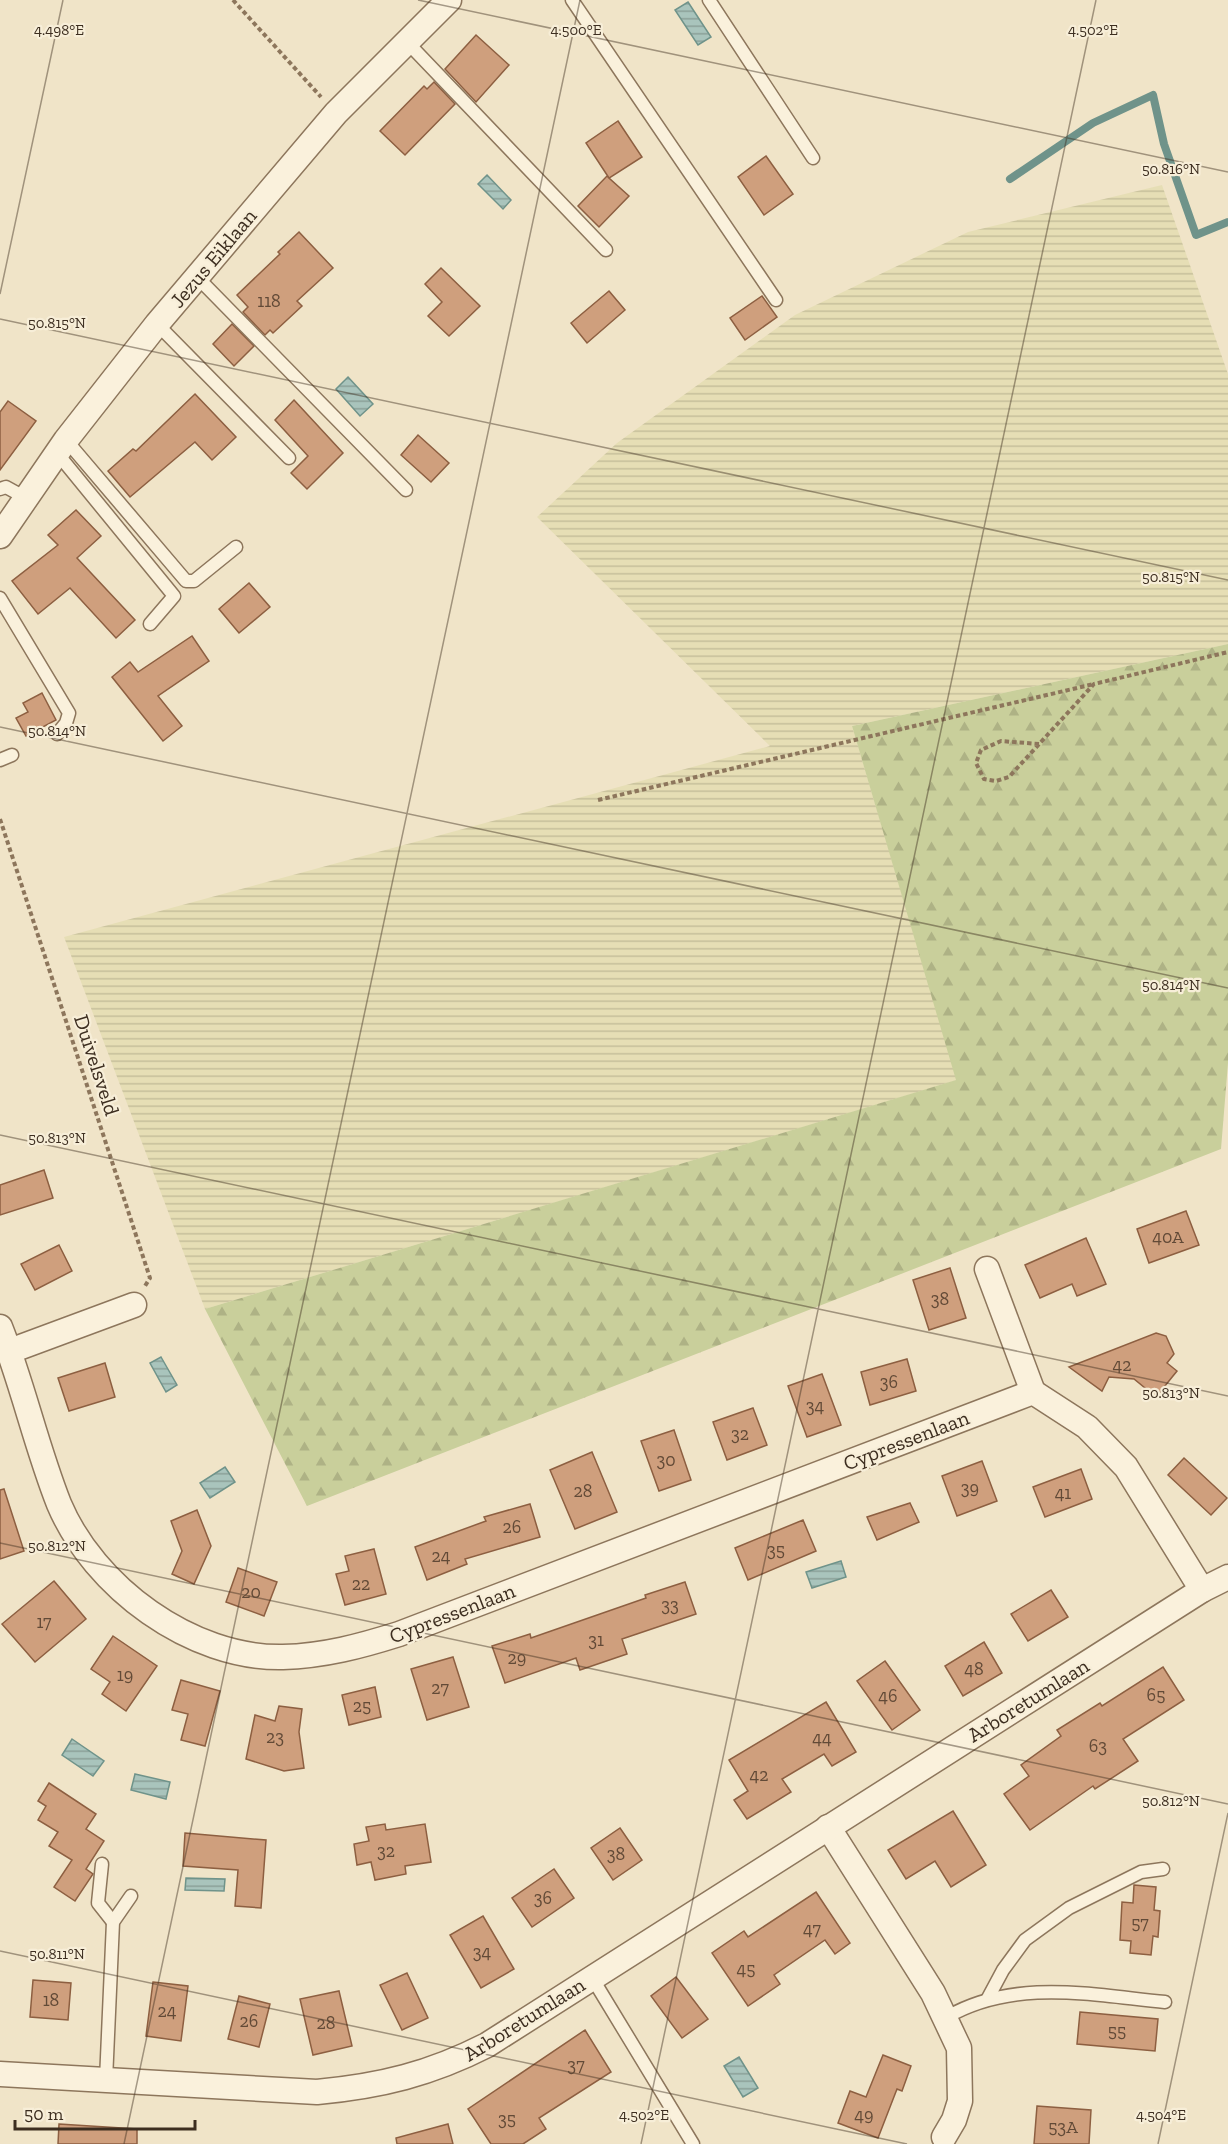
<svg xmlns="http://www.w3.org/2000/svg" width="1228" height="2144" font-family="'Zilla Slab',serif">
<defs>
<pattern id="farmland-rules" width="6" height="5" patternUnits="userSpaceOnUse" patternTransform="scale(1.5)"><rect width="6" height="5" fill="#e6deb5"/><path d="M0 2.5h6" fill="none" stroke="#c6bf9b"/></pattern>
<pattern id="forest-firs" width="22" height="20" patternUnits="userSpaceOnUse" patternTransform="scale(1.5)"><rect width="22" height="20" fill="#c9cf9b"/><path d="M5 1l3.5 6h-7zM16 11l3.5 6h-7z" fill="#aeb285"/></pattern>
<pattern id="water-rules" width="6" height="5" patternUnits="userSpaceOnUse" patternTransform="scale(1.5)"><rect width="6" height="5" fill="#a9c4bc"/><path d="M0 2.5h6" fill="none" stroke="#8ba098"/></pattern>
</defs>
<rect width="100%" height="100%" fill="#f0e4c8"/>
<path fill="url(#farmland-rules)" d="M 1162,185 L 1228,374 L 1228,644 L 852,726 L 957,1080 L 205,1309 L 64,937 L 770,746 L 537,517 L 617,443 L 795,315 L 968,232 Z"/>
<path fill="url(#forest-firs)" d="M 1228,644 L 1228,1063 L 1221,1149 L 307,1506 L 205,1309 L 956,1080 L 852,726 Z"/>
<g fill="url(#water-rules)" stroke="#6f938a" stroke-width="1.5">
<path d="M 688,2 L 711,37 L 698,45 L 675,10 Z"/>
<path d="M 487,175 L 511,200 L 503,209 L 478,184 Z"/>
<path d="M 348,377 L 373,404 L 360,416 L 336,389 Z"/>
<path d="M 161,1357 L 177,1385 L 166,1392 L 150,1363 Z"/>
<path d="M 225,1467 L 235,1482 L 210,1498 L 200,1483 Z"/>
<path d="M 841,1561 L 846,1577 L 812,1588 L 806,1572 Z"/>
<path d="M 72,1739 L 104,1761 L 93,1776 L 62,1755 Z"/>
<path d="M 135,1774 L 170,1782 L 166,1799 L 131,1790 Z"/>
<path d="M 186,1878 L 225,1879 L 224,1891 L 185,1890 Z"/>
<path d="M 739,2057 L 758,2088 L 743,2097 L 724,2066 Z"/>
</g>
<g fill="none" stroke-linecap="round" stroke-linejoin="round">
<path stroke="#6f938a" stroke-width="8" d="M 1010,179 L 1093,123 L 1153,95 L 1164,144 L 1196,235 L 1228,222"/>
</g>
<g fill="#cf9f7d" stroke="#8d5f41" stroke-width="1.5">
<path d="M 476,35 L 509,65 L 476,102 L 445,69 Z"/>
<path d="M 434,82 L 455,104 L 405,155 L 380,131 L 424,86 L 427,89 Z"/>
<path d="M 618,121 L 642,157 L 609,178 L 629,196 L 599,227 L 578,206 L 607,176 L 609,178 L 586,143 Z"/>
<path d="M 766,156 L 793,194 L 764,215 L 738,177 Z"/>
<path d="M 299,232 L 333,268 L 297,301 L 302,306 L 273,333 L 270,330 L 265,335 L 243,312 L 248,307 L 237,295 L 280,254 L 278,252 Z"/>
<path d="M 441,268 L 480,306 L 449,336 L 428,316 L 442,302 L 425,284 Z"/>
<path d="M 609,291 L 625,310 L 587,343 L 571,323 Z"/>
<path d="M 762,296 L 777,317 L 745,340 L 730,318 Z"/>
<path d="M 232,324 L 254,346 L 234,366 L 213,344 Z"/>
<path d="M 195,394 L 236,437 L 212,460 L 195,442 L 130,497 L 108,471 L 133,449 L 136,451 Z"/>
<path d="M 294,400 L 343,453 L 307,489 L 291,473 L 308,456 L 275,420 Z"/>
<path d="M 8,401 L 36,421 L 0,470 L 0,412 Z"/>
<path d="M 418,435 L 449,463 L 431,482 L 401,455 Z"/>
<path d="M 76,510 L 101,536 L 77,558 L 135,620 L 116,638 L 70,588 L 38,614 L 12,581 L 58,545 L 48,535 Z"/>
<path d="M 249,583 L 270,607 L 239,633 L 219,609 Z"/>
<path d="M 192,636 L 209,661 L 158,696 L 182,726 L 163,741 L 112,677 L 130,662 L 138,672 Z"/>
<path d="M 42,693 L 56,720 L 26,736 L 16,718 L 28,712 L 23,703 Z"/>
<path d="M 44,1170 L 53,1198 L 0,1215 L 0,1185 Z"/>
<path d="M 1186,1211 L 1199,1245 L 1149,1263 L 1137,1229 Z"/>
<path d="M 1086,1238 L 1106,1284 L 1077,1296 L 1072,1284 L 1040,1298 L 1025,1265 Z"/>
<path d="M 59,1245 L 72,1271 L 35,1290 L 21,1264 Z"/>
<path d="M 950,1268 L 966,1318 L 929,1330 L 913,1280 Z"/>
<path d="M 1156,1333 L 1166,1336 L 1174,1354 L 1167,1363 L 1177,1371 L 1156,1397 L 1134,1379 L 1109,1377 L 1102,1391 L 1069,1367 Z"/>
<path d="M 907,1359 L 916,1391 L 870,1405 L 861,1372 Z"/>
<path d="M 105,1363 L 115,1397 L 69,1411 L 58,1378 Z"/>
<path d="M 822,1374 L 841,1425 L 807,1437 L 788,1386 Z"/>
<path d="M 753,1408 L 767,1445 L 727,1460 L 713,1422 Z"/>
<path d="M 674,1430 L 691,1480 L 659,1491 L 641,1441 Z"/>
<path d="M 592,1452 L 617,1512 L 575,1529 L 550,1470 Z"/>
<path d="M 1184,1458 L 1227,1498 L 1211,1515 L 1168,1475 Z"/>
<path d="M 982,1461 L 997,1501 L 957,1516 L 942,1476 Z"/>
<path d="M 1081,1469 L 1092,1499 L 1045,1517 L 1033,1487 Z"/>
<path d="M 4,1489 L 24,1551 L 0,1559 L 0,1490 Z"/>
<path d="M 910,1503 L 919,1522 L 877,1540 L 867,1517 Z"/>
<path d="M 530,1504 L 540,1537 L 465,1559 L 467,1564 L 427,1580 L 415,1547 L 486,1521 L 484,1517 Z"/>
<path d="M 197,1510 L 211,1546 L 194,1584 L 172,1574 L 182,1551 L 171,1521 Z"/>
<path d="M 803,1520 L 816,1551 L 748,1580 L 735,1548 Z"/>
<path d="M 374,1549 L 386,1594 L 345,1605 L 336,1574 L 349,1571 L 345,1556 Z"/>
<path d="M 238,1568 L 277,1582 L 264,1616 L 226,1602 Z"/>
<path d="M 54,1581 L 86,1619 L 35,1662 L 2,1624 Z"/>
<path d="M 685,1582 L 696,1614 L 622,1639 L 627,1654 L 580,1670 L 576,1658 L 505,1683 L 492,1646 L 530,1634 L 531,1638 L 646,1598 L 645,1595 Z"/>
<path d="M 1051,1590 L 1068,1617 L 1028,1641 L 1011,1614 Z"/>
<path d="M 113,1636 L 157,1666 L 126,1711 L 102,1694 L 110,1682 L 91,1669 Z"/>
<path d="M 984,1642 L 1002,1673 L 963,1696 L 945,1666 Z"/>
<path d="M 453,1657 L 469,1707 L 427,1720 L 411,1669 Z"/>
<path d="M 885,1661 L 920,1710 L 892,1730 L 857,1681 Z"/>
<path d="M 1163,1667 L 1184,1700 L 1123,1739 L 1138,1761 L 1095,1789 L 1093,1786 L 1030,1830 L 1004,1794 L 1029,1776 L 1021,1765 L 1061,1736 L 1057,1730 L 1100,1703 L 1102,1706 Z"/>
<path d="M 181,1680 L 220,1691 L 205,1746 L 181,1740 L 188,1714 L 172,1710 Z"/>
<path d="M 375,1687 L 381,1717 L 349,1725 L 342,1695 Z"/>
<path d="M 826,1702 L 856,1752 L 832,1766 L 824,1754 L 782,1779 L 791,1792 L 747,1819 L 734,1800 L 748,1791 L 729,1760 Z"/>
<path d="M 279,1706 L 302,1709 L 299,1732 L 304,1768 L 284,1771 L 246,1759 L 255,1715 L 275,1721 Z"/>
<path d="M 49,1783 L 96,1814 L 86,1829 L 104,1841 L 86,1869 L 93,1874 L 75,1901 L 54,1887 L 72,1860 L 49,1846 L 58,1832 L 38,1820 L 46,1806 L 38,1801 Z"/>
<path d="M 953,1811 L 986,1865 L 951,1887 L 935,1861 L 906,1879 L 888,1850 Z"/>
<path d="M 385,1824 L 386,1830 L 425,1824 L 431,1862 L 405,1866 L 406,1874 L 375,1880 L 371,1862 L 357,1865 L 354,1844 L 369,1841 L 366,1827 Z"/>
<path d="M 620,1828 L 642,1860 L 613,1880 L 591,1848 Z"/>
<path d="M 185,1833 L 266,1840 L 261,1908 L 235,1906 L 238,1870 L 183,1866 Z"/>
<path d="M 554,1869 L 574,1898 L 532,1927 L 512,1898 Z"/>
<path d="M 1134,1885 L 1156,1887 L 1154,1910 L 1160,1911 L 1158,1937 L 1153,1936 L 1151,1955 L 1130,1953 L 1131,1941 L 1120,1940 L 1122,1902 L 1133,1903 Z"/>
<path d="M 816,1892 L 850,1943 L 835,1954 L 825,1940 L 774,1975 L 780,1984 L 748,2006 L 712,1953 L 744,1931 L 748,1937 Z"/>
<path d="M 483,1916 L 514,1969 L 481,1988 L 450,1935 Z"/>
<path d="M 407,1973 L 428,2018 L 402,2030 L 380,1985 Z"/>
<path d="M 676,1977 L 708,2019 L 682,2038 L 651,1996 Z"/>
<path d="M 33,1980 L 71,1983 L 68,2020 L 30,2017 Z"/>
<path d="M 153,1982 L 188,1986 L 181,2041 L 146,2036 Z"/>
<path d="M 339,1991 L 352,2046 L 313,2055 L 300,1999 Z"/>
<path d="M 239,1996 L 270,2004 L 259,2047 L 228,2039 Z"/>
<path d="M 1080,2012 L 1158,2019 L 1155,2051 L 1077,2044 Z"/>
<path d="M 585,2030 L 611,2072 L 539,2118 L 546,2129 L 523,2144 L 491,2144 L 468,2109 Z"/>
<path d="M 883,2055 L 911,2066 L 902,2091 L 897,2089 L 878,2138 L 838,2123 L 850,2091 L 866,2097 Z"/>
<path d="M 1037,2106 L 1091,2110 L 1089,2144 L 1034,2144 Z"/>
<path d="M 59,2124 L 137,2129 L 137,2144 L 58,2144 Z"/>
<path d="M 448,2124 L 453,2144 L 397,2144 L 396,2138 Z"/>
</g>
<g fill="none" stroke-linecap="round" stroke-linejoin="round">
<defs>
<g id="service">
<path d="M 572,0 L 776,300"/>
<path d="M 709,0 L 813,158"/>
<path d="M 407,42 L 606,250"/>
<path d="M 197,277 L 406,490"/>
<path d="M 157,324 L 289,458"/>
<path d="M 66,440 L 186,581 L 194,581 L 236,547"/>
<path d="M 57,453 L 174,596 L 150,624"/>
<path d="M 0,489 L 6,487 L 26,498"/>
<path d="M 0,598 L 69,713 L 66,723 L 57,734"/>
<path d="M 0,760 L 12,755"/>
<path d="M 102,1864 L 98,1903 L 113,1922"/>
<path d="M 591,1976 L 693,2144"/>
<path d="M 988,1998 L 1003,1970 L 1025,1940 L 1069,1908 L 1141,1872 L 1163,1869"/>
<path d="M 947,2017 C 1015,1978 1091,1995 1165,2002"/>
<path d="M 106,2080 L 113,1922 L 131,1896"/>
</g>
<g id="minor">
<path d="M 0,536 L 66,440 L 157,324 L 336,113 L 449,0"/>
<path d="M 987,1269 L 1033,1392"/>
<path d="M 0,1327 C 23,1385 36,1446 59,1504 C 94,1587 191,1659 283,1657 C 324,1656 361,1646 399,1634 L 1033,1392 L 1087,1427 L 1126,1467 L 1202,1590"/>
<path d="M 10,1351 L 134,1305"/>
<path d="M 828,1827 L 933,1993 L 959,2048 L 960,2101 L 954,2120 L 944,2137"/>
<path d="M 0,2074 L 317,2092 C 381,2086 430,2074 487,2045 L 1202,1590 L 1228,1577"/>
</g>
</defs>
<use href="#service" stroke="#8d765c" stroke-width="15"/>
<use href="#minor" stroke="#8d765c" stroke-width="27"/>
<g stroke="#8d765c" stroke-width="4" stroke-dasharray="4.5 3" stroke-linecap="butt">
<path d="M 233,0 L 321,97"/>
<path d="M 1039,744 L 1001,741 L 981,750 L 976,763 L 984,779 L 996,781 L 1009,777 L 1094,684 L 1228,652"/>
<path d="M 598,800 L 1094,684"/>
<path d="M 0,819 L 150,1278 L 145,1286"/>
</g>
<use href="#service" stroke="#faf1dc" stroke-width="12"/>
<use href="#minor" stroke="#faf1dc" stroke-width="24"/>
</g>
<path fill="none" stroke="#3d2e20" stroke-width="1.5" stroke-opacity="0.45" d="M 418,0 L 1228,172M 0,294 L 63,0M 0,319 L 1228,580M 0,727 L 1228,988M 0,1135 L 1228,1396M 0,1543 L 1228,1804M 0,1951 L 907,2144M 124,2144 L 580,0M 641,2144 L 1096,0M 1158,2144 L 1228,1813"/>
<g text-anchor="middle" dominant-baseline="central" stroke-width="4.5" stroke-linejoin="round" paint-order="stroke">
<g font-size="18" fill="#624a37">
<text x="269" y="301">118</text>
<text x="1168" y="1237">40A</text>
<text x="940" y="1299">38</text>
<text x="1122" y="1365">42</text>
<text x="889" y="1382">36</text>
<text x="815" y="1406">34</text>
<text x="740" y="1434">32</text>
<text x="666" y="1460">30</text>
<text x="970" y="1488">39</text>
<text x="583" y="1491">28</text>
<text x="1063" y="1493">41</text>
<text x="512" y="1527">26</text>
<text x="776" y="1550">35</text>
<text x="441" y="1556">24</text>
<text x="361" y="1584">22</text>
<text x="251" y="1592">20</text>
<text x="670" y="1605">33</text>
<text x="44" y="1622">17</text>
<text x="596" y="1640">31</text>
<text x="517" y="1658">29</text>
<text x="974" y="1669">48</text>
<text x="125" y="1675">19</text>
<text x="440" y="1688">27</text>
<text x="1156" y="1695">65</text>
<text x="888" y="1696">46</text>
<text x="362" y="1706">25</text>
<text x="275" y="1737">23</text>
<text x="822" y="1738">44</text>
<text x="1098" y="1746">63</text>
<text x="759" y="1775">42</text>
<text x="386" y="1851">32</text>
<text x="616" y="1854">38</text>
<text x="543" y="1898">36</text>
<text x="1140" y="1923">57</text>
<text x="812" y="1929">47</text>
<text x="482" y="1952">34</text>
<text x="746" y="1969">45</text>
<text x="51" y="2000">18</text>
<text x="167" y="2011">24</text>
<text x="249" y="2021">26</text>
<text x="326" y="2023">28</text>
<text x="1117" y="2031">55</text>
<text x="576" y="2065">37</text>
<text x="864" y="2115">49</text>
<text x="507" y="2119">35</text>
<text x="1063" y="2127">53A</text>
</g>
<g font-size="21" fill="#3d2e20" stroke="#f7eed8">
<text transform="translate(213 258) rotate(-50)">Jezus Eiklaan</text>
<text transform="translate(97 1065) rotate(72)">Duivelsveld</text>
<text transform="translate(906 1440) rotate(-21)">Cypressenlaan</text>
<text transform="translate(452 1613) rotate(-21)">Cypressenlaan</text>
<text transform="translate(1028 1700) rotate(-32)">Arboretumlaan</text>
<text transform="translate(524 2019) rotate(-32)">Arboretumlaan</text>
</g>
</g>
<g font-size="15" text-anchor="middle" fill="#3d2e20" stroke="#f7eed8" stroke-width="4.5" stroke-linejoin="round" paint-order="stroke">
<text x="59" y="35">4.498°E</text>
<text x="576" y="35">4.500°E</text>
<text x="1093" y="35">4.502°E</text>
<text x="1171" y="174">50.816°N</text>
<text x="57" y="328">50.815°N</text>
<text x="1171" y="582">50.815°N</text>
<text x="57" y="736">50.814°N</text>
<text x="1171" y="990">50.814°N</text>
<text x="57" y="1143">50.813°N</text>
<text x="1171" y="1398">50.813°N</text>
<text x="57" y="1551">50.812°N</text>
<text x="1171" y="1806">50.812°N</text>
<text x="57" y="1959">50.811°N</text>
<text x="644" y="2120">4.502°E</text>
<text x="1161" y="2120">4.504°E</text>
</g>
<path d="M15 2120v9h180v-9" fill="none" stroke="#3d2e20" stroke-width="3"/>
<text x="24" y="2120" font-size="18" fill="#3d2e20" stroke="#f7eed8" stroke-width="4.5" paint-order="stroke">50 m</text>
</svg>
